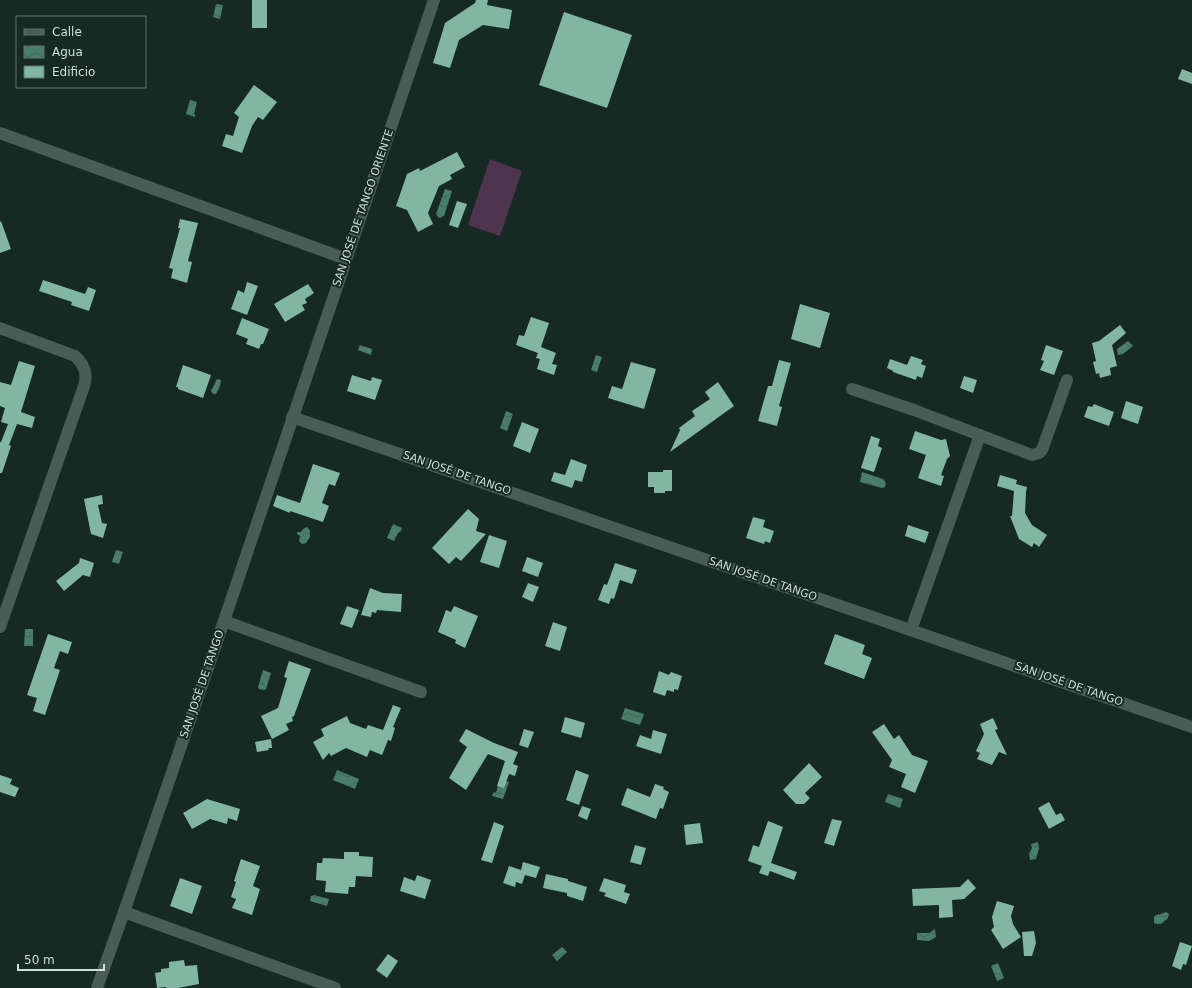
<svg xmlns="http://www.w3.org/2000/svg" width="1192" height="988" font-family="'DejaVu Sans',sans-serif">
<defs>
<pattern id="water-waves" width="16" height="10" patternUnits="userSpaceOnUse"><rect width="16" height="10" fill="#497e6b"/><path d="M0 5q4-4 8 0t8 0" fill="none" stroke="#45665a"/></pattern>
</defs>
<rect width="100%" height="100%" fill="#162a23"/>
<path fill="#4d354f" d="M 490,159 L 522,171 L 500,236 L 468,225 Z"/>
<g fill="url(#water-waves)">
<path d="M 216,4 L 223,5 L 220,19 L 213,17 Z"/>
<path d="M 190,100 L 197,102 L 194,114 L 195,114 L 195,117 L 186,114 Z"/>
<path d="M 445,189 L 452,191 L 444,216 L 440,218 L 438,217 L 436,214 Z"/>
<path d="M 1128,341 L 1133,346 L 1123,354 L 1118,355 L 1117,349 Z"/>
<path d="M 360,345 L 372,349 L 371,355 L 358,350 Z"/>
<path d="M 596,355 L 602,357 L 597,372 L 591,370 Z"/>
<path d="M 217,379 L 221,380 L 220,386 L 216,394 L 213,394 L 211,391 Z"/>
<path d="M 506,411 L 513,414 L 507,431 L 500,428 Z"/>
<path d="M 862,472 L 883,479 L 886,483 L 885,487 L 882,488 L 860,482 Z"/>
<path d="M 393,524 L 402,528 L 401,531 L 398,533 L 394,541 L 387,538 Z"/>
<path d="M 307,527 L 310,531 L 310,537 L 306,543 L 302,544 L 299,541 L 300,536 L 297,534 L 297,532 L 301,532 L 303,529 Z"/>
<path d="M 116,550 L 123,552 L 119,564 L 112,562 Z"/>
<path d="M 25,629 L 33,629 L 33,646 L 24,646 Z"/>
<path d="M 263,670 L 271,673 L 266,689 L 264,690 L 259,689 L 258,687 Z"/>
<path d="M 625,708 L 644,714 L 640,725 L 621,719 Z"/>
<path d="M 337,770 L 359,779 L 355,789 L 333,780 Z"/>
<path d="M 500,779 L 509,782 L 503,799 L 492,796 L 494,792 L 496,793 Z"/>
<path d="M 888,794 L 903,799 L 900,808 L 885,802 Z"/>
<path d="M 1038,842 L 1039,848 L 1036,859 L 1030,860 L 1029,854 L 1032,848 L 1031,844 Z"/>
<path d="M 314,895 L 329,899 L 327,906 L 310,901 L 311,896 Z"/>
<path d="M 1166,912 L 1169,914 L 1168,918 L 1161,924 L 1156,924 L 1154,923 L 1154,917 L 1156,915 L 1161,914 Z"/>
<path d="M 935,929 L 936,937 L 929,941 L 917,940 L 917,933 L 929,933 Z"/>
<path d="M 562,947 L 567,952 L 557,961 L 552,955 Z"/>
<path d="M 998,963 L 1004,978 L 997,981 L 991,966 Z"/>
</g>
<g fill="#80b6a2">
<rect x="252" y="0" width="15" height="28"/>
<path d="M 476,0 L 488,0 L 487,5 L 512,10 L 509,29 L 483,25 L 459,40 L 450,68 L 433,63 L 445,23 L 475,3 Z"/>
<path d="M 564,12 L 632,35 L 607,108 L 539,85 Z"/>
<path d="M 1182,69 L 1192,73 L 1192,84 L 1178,79 Z"/>
<path d="M 254,85 L 277,102 L 263,120 L 258,117 L 252,126 L 242,153 L 222,146 L 226,134 L 233,136 L 239,117 L 234,113 Z"/>
<path d="M 457,152 L 465,167 L 450,175 L 452,179 L 439,186 L 428,213 L 433,224 L 418,232 L 407,210 L 396,206 L 407,174 L 419,168 L 420,171 Z"/>
<path d="M 457,201 L 467,204 L 458,228 L 449,225 Z"/>
<path d="M 180,219 L 198,223 L 188,261 L 192,262 L 187,283 L 171,278 L 173,269 L 169,268 L 180,228 L 178,228 Z"/>
<path d="M 1,221 L 11,249 L 0,253 L 0,222 Z"/>
<path d="M 43,280 L 85,294 L 88,287 L 96,290 L 89,311 L 71,305 L 72,302 L 39,291 Z"/>
<path d="M 247,282 L 258,286 L 247,315 L 231,309 L 238,290 L 244,293 Z"/>
<path d="M 308,284 L 314,293 L 305,299 L 307,303 L 302,305 L 305,310 L 285,322 L 274,304 Z"/>
<path d="M 800,304 L 830,313 L 820,348 L 791,339 Z"/>
<path d="M 531,317 L 549,323 L 541,347 L 556,353 L 552,364 L 557,365 L 554,375 L 537,369 L 540,359 L 536,358 L 538,353 L 516,345 L 519,335 L 524,336 Z"/>
<path d="M 242,318 L 269,329 L 263,344 L 261,344 L 259,349 L 246,344 L 248,339 L 236,334 Z"/>
<path d="M 1120,325 L 1126,333 L 1112,345 L 1117,366 L 1110,368 L 1111,375 L 1100,378 L 1099,373 L 1096,374 L 1093,362 L 1096,361 L 1092,343 L 1099,341 Z"/>
<path d="M 1046,345 L 1063,351 L 1054,375 L 1040,370 L 1044,361 L 1041,360 Z"/>
<path d="M 911,356 L 923,360 L 921,364 L 926,366 L 922,378 L 917,376 L 916,380 L 893,372 L 893,371 L 887,368 L 890,359 L 907,365 Z"/>
<path d="M 779,360 L 791,363 L 779,406 L 782,407 L 777,426 L 758,421 L 768,386 L 772,386 Z"/>
<path d="M 19,361 L 35,366 L 21,412 L 35,417 L 32,428 L 17,424 L 9,445 L 11,446 L 2,473 L 0,473 L 0,442 L 1,442 L 8,424 L 1,422 L 5,408 L 0,406 L 0,382 L 11,385 Z"/>
<path d="M 631,362 L 656,369 L 644,409 L 608,398 L 612,386 L 622,389 Z"/>
<path d="M 183,365 L 211,375 L 203,398 L 178,389 L 178,387 L 176,387 Z"/>
<path d="M 352,375 L 371,381 L 372,377 L 382,380 L 375,400 L 347,391 Z"/>
<path d="M 964,376 L 977,380 L 973,393 L 960,388 Z"/>
<path d="M 718,382 L 734,406 L 670,452 L 680,430 L 679,428 L 695,416 L 692,411 L 710,399 L 705,392 Z"/>
<path d="M 1126,401 L 1143,407 L 1138,424 L 1121,418 Z"/>
<path d="M 1094,404 L 1114,412 L 1109,426 L 1084,417 L 1088,406 L 1092,407 Z"/>
<path d="M 522,422 L 539,429 L 530,453 L 513,446 Z"/>
<path d="M 915,431 L 941,440 L 946,439 L 950,456 L 947,459 L 941,475 L 944,476 L 941,486 L 918,478 L 926,455 L 909,449 Z"/>
<path d="M 871,436 L 880,439 L 878,446 L 882,448 L 874,472 L 861,468 Z"/>
<path d="M 571,459 L 587,465 L 582,482 L 575,480 L 572,488 L 551,481 L 554,472 L 565,475 Z"/>
<path d="M 313,464 L 340,473 L 335,486 L 329,484 L 322,503 L 329,506 L 323,522 L 290,511 L 290,513 L 273,506 L 277,495 L 300,503 Z"/>
<path d="M 663,470 L 672,470 L 672,491 L 665,491 L 665,493 L 654,493 L 654,487 L 648,487 L 648,472 L 663,472 Z"/>
<path d="M 1000,475 L 1017,480 L 1016,484 L 1027,487 L 1026,492 L 1025,513 L 1032,525 L 1047,535 L 1039,547 L 1034,543 L 1032,547 L 1019,539 L 1010,516 L 1012,516 L 1014,491 L 997,486 Z"/>
<path d="M 102,495 L 103,504 L 98,505 L 102,523 L 107,524 L 103,538 L 91,534 L 84,499 Z"/>
<path d="M 468,509 L 479,519 L 476,531 L 486,534 L 461,561 L 456,557 L 449,564 L 432,548 Z"/>
<path d="M 753,517 L 765,520 L 763,527 L 774,531 L 770,543 L 765,541 L 764,544 L 746,538 Z"/>
<path d="M 908,525 L 929,532 L 925,543 L 905,536 Z"/>
<path d="M 489,535 L 507,541 L 499,568 L 480,562 Z"/>
<path d="M 527,557 L 543,563 L 538,577 L 522,571 Z"/>
<path d="M 80,558 L 94,563 L 90,577 L 83,575 L 64,591 L 56,581 L 79,563 Z"/>
<path d="M 615,563 L 637,570 L 632,584 L 620,580 L 614,599 L 611,598 L 609,604 L 598,600 L 604,584 L 607,585 Z"/>
<path d="M 528,583 L 539,587 L 533,602 L 522,597 Z"/>
<path d="M 370,588 L 383,593 L 402,594 L 401,612 L 377,610 L 376,613 L 372,612 L 371,617 L 361,615 Z"/>
<path d="M 347,606 L 359,610 L 352,628 L 340,624 Z"/>
<path d="M 454,606 L 478,616 L 465,648 L 455,643 L 456,640 L 438,632 L 446,610 L 451,612 Z"/>
<path d="M 553,622 L 567,627 L 560,651 L 545,646 Z"/>
<path d="M 48,634 L 72,642 L 68,654 L 60,651 L 54,668 L 60,670 L 45,715 L 33,711 L 37,698 L 27,695 Z"/>
<path d="M 835,634 L 865,645 L 862,654 L 872,658 L 864,679 L 824,664 Z"/>
<path d="M 289,661 L 311,669 L 294,716 L 292,717 L 293,721 L 286,724 L 289,730 L 272,739 L 261,716 L 278,708 L 287,678 L 284,677 Z"/>
<path d="M 659,671 L 669,675 L 671,672 L 682,676 L 678,690 L 674,689 L 674,692 L 667,690 L 665,696 L 653,692 Z"/>
<path d="M 393,705 L 401,708 L 393,727 L 395,728 L 391,741 L 388,740 L 382,755 L 370,750 L 367,757 L 346,748 L 331,756 L 329,753 L 323,760 L 313,742 L 324,736 L 321,729 L 347,716 L 350,723 L 366,729 L 368,725 L 383,730 Z"/>
<path d="M 565,717 L 585,723 L 581,738 L 561,732 Z"/>
<path d="M 993,718 L 998,729 L 995,730 L 1007,755 L 999,752 L 992,765 L 977,759 L 980,753 L 976,751 L 984,734 L 980,724 Z"/>
<path d="M 884,724 L 894,739 L 899,735 L 912,755 L 928,761 L 915,793 L 901,787 L 906,774 L 889,767 L 892,760 L 872,732 Z"/>
<path d="M 466,729 L 494,743 L 518,752 L 513,764 L 518,766 L 515,776 L 509,774 L 504,788 L 497,786 L 505,761 L 488,754 L 466,790 L 449,778 L 467,747 L 459,741 Z"/>
<path d="M 524,729 L 534,732 L 528,748 L 519,745 Z"/>
<path d="M 653,730 L 667,734 L 661,754 L 636,746 L 640,735 L 651,739 Z"/>
<path d="M 271,739 L 272,748 L 268,748 L 269,750 L 257,752 L 255,742 Z"/>
<path d="M 809,763 L 822,777 L 805,793 L 810,798 L 804,804 L 796,804 L 783,790 Z"/>
<path d="M 576,770 L 589,775 L 579,805 L 566,800 Z"/>
<path d="M 0,775 L 12,779 L 10,784 L 19,788 L 15,797 L 0,792 Z"/>
<path d="M 655,784 L 664,787 L 663,789 L 669,792 L 663,809 L 660,808 L 656,819 L 621,805 L 627,788 L 650,797 Z"/>
<path d="M 207,799 L 240,809 L 237,821 L 228,818 L 227,824 L 210,819 L 192,829 L 183,813 Z"/>
<path d="M 1049,802 L 1056,815 L 1061,813 L 1065,820 L 1049,829 L 1038,808 Z"/>
<path d="M 582,806 L 591,809 L 587,820 L 578,816 Z"/>
<path d="M 832,819 L 842,821 L 834,846 L 824,843 Z"/>
<path d="M 768,821 L 783,827 L 771,863 L 797,872 L 794,880 L 770,871 L 768,876 L 759,873 L 762,866 L 748,861 L 753,845 L 759,847 Z"/>
<path d="M 494,822 L 504,826 L 492,863 L 481,860 Z"/>
<path d="M 700,823 L 703,843 L 686,845 L 684,825 Z"/>
<path d="M 635,845 L 646,848 L 641,865 L 630,862 Z"/>
<path d="M 344,852 L 359,852 L 359,856 L 373,857 L 372,877 L 356,876 L 355,887 L 349,887 L 348,894 L 325,892 L 326,881 L 316,880 L 317,863 L 322,863 L 323,858 L 344,859 Z"/>
<path d="M 241,859 L 260,866 L 253,886 L 260,889 L 252,915 L 232,908 L 236,899 L 231,897 L 236,882 L 234,881 Z"/>
<path d="M 523,862 L 540,867 L 536,878 L 525,875 L 522,884 L 516,882 L 515,887 L 503,883 L 509,866 L 521,870 Z"/>
<path d="M 546,874 L 568,879 L 568,881 L 587,887 L 583,901 L 567,896 L 567,893 L 543,888 Z"/>
<path d="M 417,875 L 431,880 L 425,899 L 400,891 L 404,877 L 415,881 Z"/>
<path d="M 180,878 L 202,886 L 192,914 L 170,906 Z"/>
<path d="M 604,878 L 626,885 L 624,892 L 630,894 L 626,904 L 604,896 L 606,893 L 599,891 Z"/>
<path d="M 968,879 L 976,888 L 964,899 L 952,900 L 953,917 L 939,918 L 939,905 L 913,906 L 912,889 L 960,887 Z"/>
<path d="M 997,901 L 1014,906 L 1011,916 L 1013,924 L 1021,937 L 1003,949 L 991,930 L 994,927 L 992,917 Z"/>
<path d="M 1034,931 L 1036,943 L 1032,956 L 1024,956 L 1022,932 Z"/>
<path d="M 1180,942 L 1192,946 L 1186,965 L 1183,964 L 1181,970 L 1172,966 Z"/>
<path d="M 388,954 L 398,961 L 387,978 L 376,970 Z"/>
<path d="M 184,960 L 185,966 L 197,965 L 199,984 L 178,988 L 166,988 L 166,987 L 157,988 L 155,973 L 161,972 L 161,969 L 169,968 L 169,962 Z"/>
</g>
<g fill="none" stroke-linecap="round" stroke-linejoin="round">
<g stroke="#485d55" stroke-width="12">
<path d="M 0,133 L 346,259"/>
<path d="M 0,328 L 75,356 C 84,364 88,374 84,386 L 0,627"/>
<path d="M 852,389 L 914,410 L 1032,455 L 1039,453 L 1042,450 L 1067,380"/>
<path d="M 292,417 L 1192,727"/>
<path d="M 224,621 L 421,692"/>
<path d="M 911,630 L 980,435"/>
<path d="M 124,912 L 335,988"/>
<path d="M 97,988 L 124,912 L 224,621 L 434,0"/>
</g>
</g>
<g text-anchor="middle" dominant-baseline="central" stroke-width="4" stroke-linejoin="round" paint-order="stroke">
<g font-size="11" fill="#d2ded9" stroke="#162a23">
<text transform="translate(363 208) rotate(-71)">SAN JOSÉ DE TANGO ORIENTE</text>
<text transform="translate(457 473) rotate(19)">SAN JOSÉ DE TANGO</text>
<text transform="translate(763 579) rotate(19)">SAN JOSÉ DE TANGO</text>
<text transform="translate(202 684) rotate(-71)">SAN JOSÉ DE TANGO</text>
<text transform="translate(1069 684) rotate(19)">SAN JOSÉ DE TANGO</text>
</g>
</g>
<rect x="16" y="16" width="130" height="72" fill="#162a23" stroke="#61726c"/>
<rect x="24" y="29" width="20" height="6" fill="#485d55" stroke="#61726c"/>
<text x="52" y="36" font-size="12" fill="#d2ded9">Calle</text>
<rect x="24" y="46" width="20" height="12" fill="url(#water-waves)" stroke="#61726c"/>
<text x="52" y="56" font-size="12" fill="#d2ded9">Agua</text>
<rect x="24" y="66" width="20" height="12" fill="#80b6a2" stroke="#61726c"/>
<text x="52" y="76" font-size="12" fill="#d2ded9">Edificio</text>
<path d="M18 964v6h86v-6" fill="none" stroke="#d2ded9" stroke-width="2"/>
<text x="24" y="964" font-size="12" fill="#d2ded9" stroke="#162a23" stroke-width="3" paint-order="stroke">50 m</text>
</svg>
